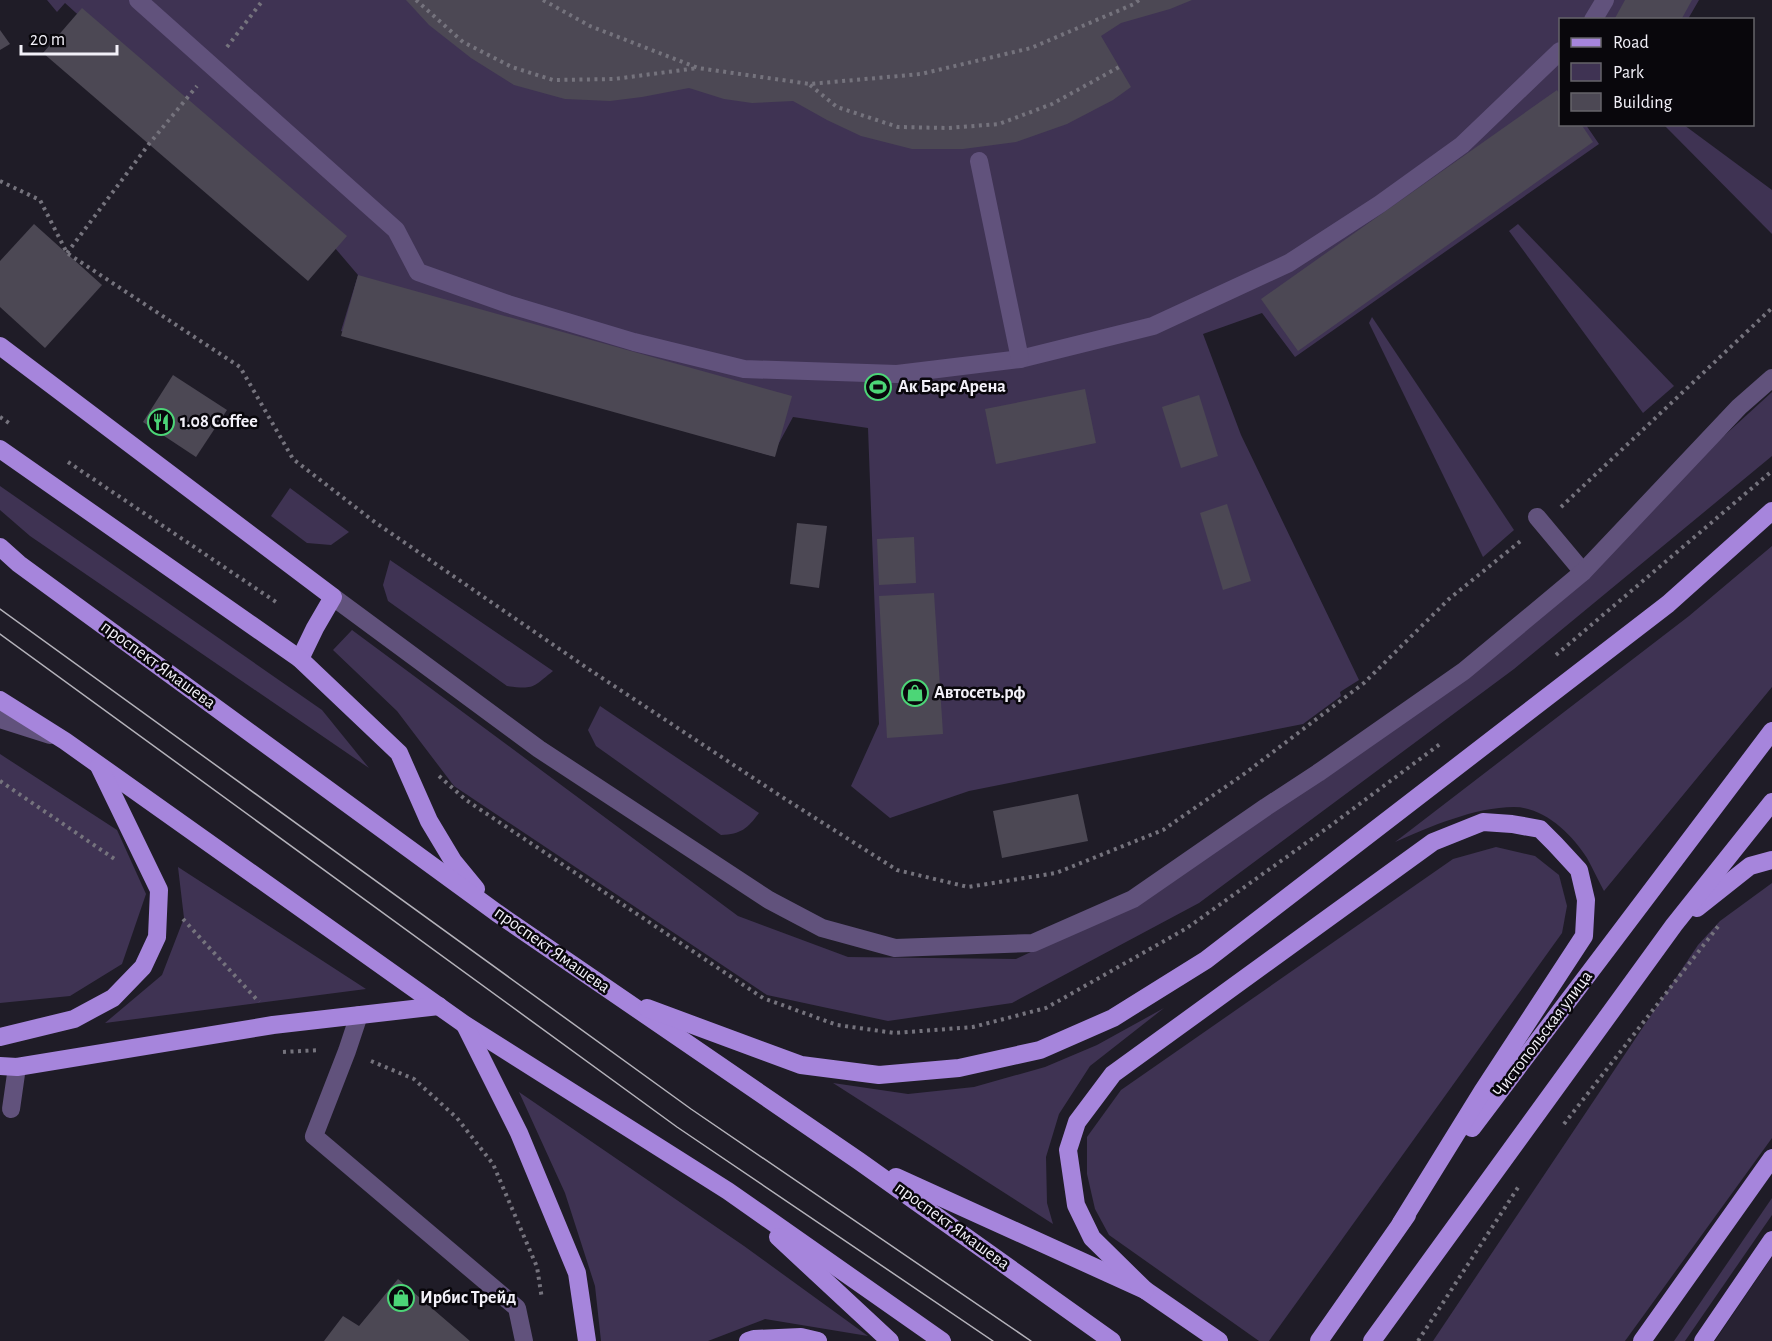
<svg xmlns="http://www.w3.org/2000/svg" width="1772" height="1341" font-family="'Alegreya Sans',sans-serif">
<rect width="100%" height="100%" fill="#1f1c27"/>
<path fill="#282233" d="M 1772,1257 L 1772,1341 L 1715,1341 L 1757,1279 Z"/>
<g fill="#3f3353">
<path d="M 47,0 L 1699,0 L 1688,19 L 1560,20 L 1560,124 L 1586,125 L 1599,144 L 1295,357 L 1262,313 L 1203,334 L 1241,435 L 1359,680 L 1340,692 L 1341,696 L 1303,724 L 969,791 L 890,818 L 851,786 L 879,724 L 868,428 L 793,417 L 772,456 L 341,331 L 358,275 L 329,241 L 65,3 L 57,12 Z"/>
<path d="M 1664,125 L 1684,125 L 1772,190 L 1772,234 Z"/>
<path d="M 1518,224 L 1674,386 L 1643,413 L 1509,231 Z"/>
<path d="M 1372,317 L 1514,530 L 1483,557 L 1369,323 Z"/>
<path d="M 1772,392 L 1772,456 L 1514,669 L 1199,903 L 1012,1003 L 888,1021 L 767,995 L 454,786 L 397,711 L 333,650 L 352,630 L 738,916 L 848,957 L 1016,959 L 1141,900 L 1461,676 Z"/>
<path d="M 0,486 L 322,710 L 369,768 L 30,536 L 0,510 Z"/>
<path d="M 290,488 L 349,532 L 331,545 L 307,543 L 271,516 Z"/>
<path d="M 1772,546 L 1772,687 L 1604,891 C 1598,880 1593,869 1587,858 C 1572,834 1544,807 1514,807 C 1475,807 1429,827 1395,842 L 1689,616 Z"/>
<path d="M 390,560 L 553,671 C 533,687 534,690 507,686 L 388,601 L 383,585 Z"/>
<path d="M 600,706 L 759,813 C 747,829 741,834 721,835 L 596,746 L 588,730 Z"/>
<path d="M 0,754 L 117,830 L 146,894 L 122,964 L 70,996 L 0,1003 Z"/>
<path d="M 1496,847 L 1535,856 L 1559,875 L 1567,906 L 1562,933 L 1269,1341 L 1259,1341 L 1109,1235 L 1095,1209 L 1087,1174 L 1087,1137 L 1121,1090 L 1453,859 Z"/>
<path d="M 178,867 L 366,989 L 105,1023 L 162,975 L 184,918 Z"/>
<path d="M 1772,883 L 1772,1138 L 1625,1341 L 1433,1341 L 1698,945 L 1720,921 Z"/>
<path d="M 1164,1008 L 1090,1066 L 1059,1114 L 1046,1157 L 1047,1203 L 1053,1224 L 833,1083 L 908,1094 L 974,1087 L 1045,1067 L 1097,1045 Z"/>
<path d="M 519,1092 L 744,1246 L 868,1336 L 765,1319 L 708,1341 L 601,1341 L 595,1286 L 565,1193 Z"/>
<path d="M 1772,1198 L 1772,1215 L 1685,1341 L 1674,1341 Z"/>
</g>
<g fill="#4c4854">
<path d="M 406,0 L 1192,0 L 1170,9 L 1121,23 L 1101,36 L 1131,87 L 1113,100 L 1067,124 L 1016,142 L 963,149 L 912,149 L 861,136 L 827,120 L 793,101 L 752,103 L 724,99 L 689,88 L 642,97 L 610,101 L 565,99 L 514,85 L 471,58 L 429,25 Z"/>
<path d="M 1625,0 L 1692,0 L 1681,20 L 1614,20 Z"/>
<path d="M 82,8 L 347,236 L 308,281 L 43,53 Z"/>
<path d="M 0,30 L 10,44 L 0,50 Z"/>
<path d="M 1557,90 L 1560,95 L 1560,124 L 1581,124 L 1593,142 L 1298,351 L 1261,299 Z"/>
<path d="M 34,224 L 102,285 L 45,348 L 0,307 L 0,261 Z"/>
<path d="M 358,275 L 792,396 L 775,457 L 341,336 Z"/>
<path d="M 173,375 L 227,410 L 196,457 L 143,422 Z"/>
<path d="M 1085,389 L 1096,443 L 996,464 L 985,409 Z"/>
<path d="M 1199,395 L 1218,456 L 1181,468 L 1162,407 Z"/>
<path d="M 1227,504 L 1251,581 L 1223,590 L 1200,513 Z"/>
<path d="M 797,523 L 827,526 L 819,588 L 790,584 Z"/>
<path d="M 914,537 L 916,583 L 879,585 L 877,539 Z"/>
<path d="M 934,593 L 943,734 L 887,738 L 879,596 Z"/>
<path d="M 1078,794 L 1088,841 L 1002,858 L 993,811 Z"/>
<path d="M 398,1279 L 470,1341 L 324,1341 L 343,1316 L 359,1326 Z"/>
</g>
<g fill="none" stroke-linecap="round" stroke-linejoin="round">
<g stroke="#75737d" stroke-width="4" stroke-dasharray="3 4.5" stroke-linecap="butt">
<path d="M 416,0 L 463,42 L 512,67 L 553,80 L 614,79 L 698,68"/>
<path d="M 543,0 L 590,26 L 698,68 L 810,84 L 921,74 L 1031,48 L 1134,4 L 1139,0"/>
<path d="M 227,47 L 263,0"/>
<path d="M 810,85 L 837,107 L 898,127 L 948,128 L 999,124 L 1052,104 L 1119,67"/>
<path d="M 0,181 L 40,200 L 67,253 L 240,367 L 293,459 L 376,523 L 593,672 L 779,795 L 897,870 L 968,887 L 1056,873 L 1163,830 L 1244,774 L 1364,683 L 1449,599 L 1523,539"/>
<path d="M 67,253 L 149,144 L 197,86"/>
<path d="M 0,417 L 12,425"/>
<path d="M 68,462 L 279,604"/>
<path d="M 1561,507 L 1772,308"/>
<path d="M 1556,655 L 1772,471"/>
<path d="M 439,776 L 466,800 L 763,998 L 837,1025 L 895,1033 L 973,1027 L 1046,1008 L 1187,928 L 1330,826 L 1440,744"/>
<path d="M 0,781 L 116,860"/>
<path d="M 183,919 L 259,1002"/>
<path d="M 283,1052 L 320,1050"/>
<path d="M 371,1061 L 414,1079 L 457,1118 L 493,1164 L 537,1267 L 542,1299"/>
<path d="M 1564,1124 L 1720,924"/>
<path d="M 1418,1341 L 1519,1186"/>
</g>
<g stroke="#61527c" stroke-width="18">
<path d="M 138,0 L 396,230 L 418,272 L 508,304 L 634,342 L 744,369 L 897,374 L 1020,359 L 1153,326 L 1289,263 L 1380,204 L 1462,145 L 1560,51"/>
<path d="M 1593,20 L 1605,0"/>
<path d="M 979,161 L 1020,359"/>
<path d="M 1537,517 L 1583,572"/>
<path d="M 333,597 L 539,749 L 769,900 L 822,928 L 895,948 L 1033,943 L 1133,899 L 1266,807 L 1318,773 L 1464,671 L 1583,572 L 1739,407 L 1772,378"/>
<path d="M 0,719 L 50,735"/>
<path d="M 359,1015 L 347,1051 L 314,1136 L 517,1308 L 524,1341"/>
<path d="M 11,1109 L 17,1067"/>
</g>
<g stroke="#a685dc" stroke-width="18">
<path d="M 0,346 L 333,597 L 315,628 L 300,659"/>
<path d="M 0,449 L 300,659 L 399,753 L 429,821 L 453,861 L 476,889"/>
<path d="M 0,547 L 19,564 L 497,913 L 859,1161 L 1112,1341"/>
<path d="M 0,700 L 65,741 L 464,1024 L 728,1191 L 942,1341"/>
<path d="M 1697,908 L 1750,866 L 1772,860"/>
<path d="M 647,1008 L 801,1065 L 879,1075 L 959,1068 L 1040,1050 L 1113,1018 L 1206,960 L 1668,604 L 1772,511"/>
<path d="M 465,1025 L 519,1133 L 577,1273 L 587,1341"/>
<path d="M 0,1037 L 74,1019 L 113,998 L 143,967 L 157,937 L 159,890 L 99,766"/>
<path d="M 0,1066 L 17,1067 L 273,1025 L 439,1006"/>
<path d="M 1472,1128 L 1772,731"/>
<path d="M 896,1177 L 1145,1290 L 1219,1341"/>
<path d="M 778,1237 L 890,1341"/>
<path d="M 1145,1290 L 1092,1238 L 1076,1205 L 1068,1150 L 1077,1122 L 1113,1074 L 1433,842 L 1483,822 L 1512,824 L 1540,829 L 1555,844 L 1579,870 L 1586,900 L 1584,936 L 1482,1092 L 1401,1223"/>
<path d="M 748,1341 L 754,1339 L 801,1337 L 818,1341"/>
<path d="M 1319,1341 L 1407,1215"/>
<path d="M 1372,1341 L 1674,925 L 1772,802"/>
<path d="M 1642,1341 L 1772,1158"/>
<path d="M 1703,1341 L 1772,1240"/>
</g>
<g stroke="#b4b2ba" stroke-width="1.5">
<path d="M 0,609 L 691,1109 L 1031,1341"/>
<path d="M 0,634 L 677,1127 L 993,1341"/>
</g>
</g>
<defs>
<symbol id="stadium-ring" viewBox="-11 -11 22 22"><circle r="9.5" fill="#09070c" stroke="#4cd677" stroke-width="1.5"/><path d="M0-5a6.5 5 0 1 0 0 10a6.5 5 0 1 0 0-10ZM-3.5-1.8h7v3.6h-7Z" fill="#4cd677"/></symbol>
<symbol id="restaurant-ring" viewBox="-11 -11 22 22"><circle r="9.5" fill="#09070c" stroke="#4cd677" stroke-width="1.5"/><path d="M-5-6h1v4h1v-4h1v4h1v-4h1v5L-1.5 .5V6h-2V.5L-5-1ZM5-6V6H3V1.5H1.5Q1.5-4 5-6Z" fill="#4cd677"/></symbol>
<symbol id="shop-ring" viewBox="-11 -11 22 22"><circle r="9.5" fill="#09070c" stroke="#4cd677" stroke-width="1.5"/><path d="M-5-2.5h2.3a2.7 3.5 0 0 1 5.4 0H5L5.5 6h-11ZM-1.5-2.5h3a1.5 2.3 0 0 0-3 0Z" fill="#4cd677"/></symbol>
</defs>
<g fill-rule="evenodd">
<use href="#stadium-ring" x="863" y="372" width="30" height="30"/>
<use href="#restaurant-ring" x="146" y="407" width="30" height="30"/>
<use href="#shop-ring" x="900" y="678" width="30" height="30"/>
<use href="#shop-ring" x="386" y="1283" width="30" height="30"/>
</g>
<g text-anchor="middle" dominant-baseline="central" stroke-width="5" stroke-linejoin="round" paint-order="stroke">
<g font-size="18" font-weight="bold" fill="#f2f0f8" stroke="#09070c" text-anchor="start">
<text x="898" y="387">Ак Барс Арена</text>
<text x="180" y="422">1.08 Coffee</text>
<text x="934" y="693">Автосеть.рф</text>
<text x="420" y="1298">Ирбис Трейд</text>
</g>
<g font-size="18" fill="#f2f0f8" stroke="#09070c">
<text transform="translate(158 665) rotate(36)">проспект Ямашева</text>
<text transform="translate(552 950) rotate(35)">проспект Ямашева</text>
<text transform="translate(1543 1034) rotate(-53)">Чистопольская улица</text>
<text transform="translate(952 1226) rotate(36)">проспект Ямашева</text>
</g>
</g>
<rect x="1559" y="18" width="195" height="108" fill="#09070c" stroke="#66646a" stroke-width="1.5"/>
<rect x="1571" y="38" width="30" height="9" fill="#a685dc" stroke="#66646a" stroke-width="1.5"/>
<text x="1613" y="48" font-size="18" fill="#f2f0f8">Road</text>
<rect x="1571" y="63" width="30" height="18" fill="#3f3353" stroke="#66646a" stroke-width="1.5"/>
<text x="1613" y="78" font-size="18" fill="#f2f0f8">Park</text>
<rect x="1571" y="93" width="30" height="18" fill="#4c4854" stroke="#66646a" stroke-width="1.5"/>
<text x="1613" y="108" font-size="18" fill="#f2f0f8">Building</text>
<path d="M21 45v9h96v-9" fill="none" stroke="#f2f0f8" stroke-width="3"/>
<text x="30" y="45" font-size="18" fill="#f2f0f8" stroke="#09070c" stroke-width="4.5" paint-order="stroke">20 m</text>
</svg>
